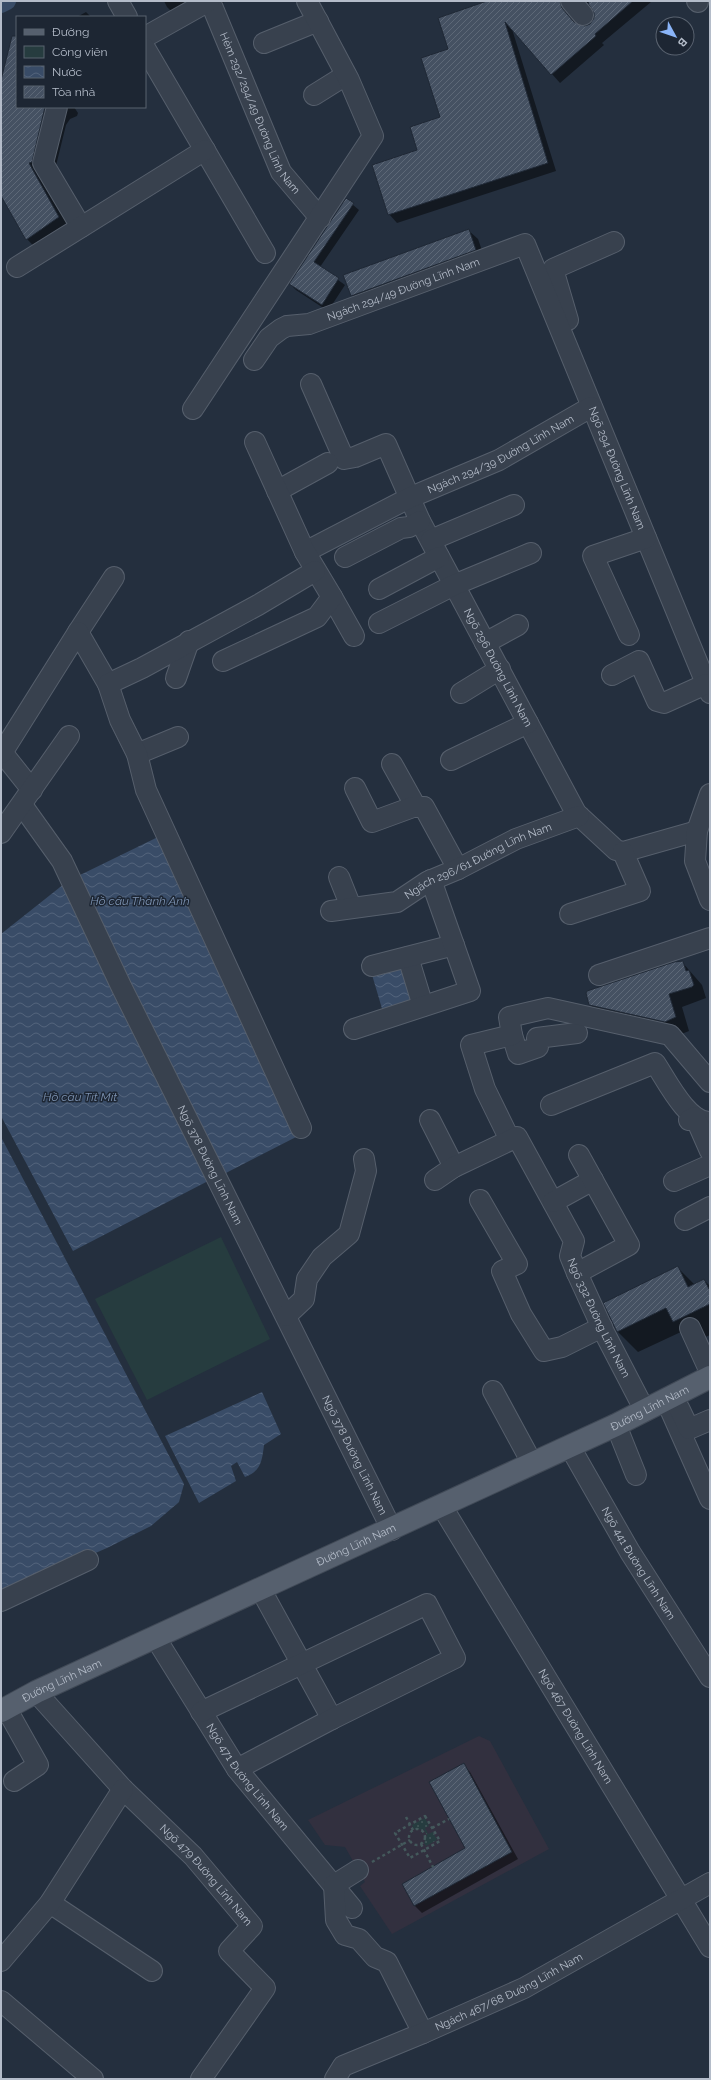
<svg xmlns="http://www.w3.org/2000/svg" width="711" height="2080" font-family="Raleway,sans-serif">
<defs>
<pattern id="grass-dots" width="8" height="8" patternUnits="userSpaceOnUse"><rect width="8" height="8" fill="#263c3f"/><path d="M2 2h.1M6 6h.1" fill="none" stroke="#435659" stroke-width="1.8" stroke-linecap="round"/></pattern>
<pattern id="water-waves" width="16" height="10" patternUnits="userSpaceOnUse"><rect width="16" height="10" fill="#394c67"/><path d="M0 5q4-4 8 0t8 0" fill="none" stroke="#53647b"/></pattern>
<pattern id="building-hatch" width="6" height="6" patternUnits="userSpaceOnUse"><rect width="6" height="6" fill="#455162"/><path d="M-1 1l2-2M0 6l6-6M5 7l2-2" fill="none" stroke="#5d6877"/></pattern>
</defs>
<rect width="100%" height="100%" fill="#242f3e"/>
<path fill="#32303f" d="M 479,1736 L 490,1741 L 549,1849 L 392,1934 L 360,1886 L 365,1882 L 345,1847 L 325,1845 L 308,1820 Z"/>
<path fill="url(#grass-dots)" d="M 425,1818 L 429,1826 L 425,1828 L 428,1834 L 433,1832 L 437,1840 L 426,1846 L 424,1843 L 427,1835 L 424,1830 L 414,1829 L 412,1825 Z"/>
<path fill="#263c3f" d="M 221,1237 L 270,1339 L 147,1400 L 95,1299 Z"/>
<g fill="url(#water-waves)">
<path d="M 160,836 L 300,1135 L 222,1175 L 76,877 Z"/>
<path d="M 64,884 L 210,1180 L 73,1251 L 1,1116 L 1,934 Z"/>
<path d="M 405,959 L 420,999 L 383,1012 L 370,968 Z"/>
<path d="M 1,1137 L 184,1484 L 179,1502 L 151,1526 L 107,1548 L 1,1594 Z"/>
<path d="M 262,1392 L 281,1434 L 264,1445 C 262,1461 261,1471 245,1477 L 237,1462 L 231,1466 L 236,1481 L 199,1503 L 165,1436 Z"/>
</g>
<g fill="#0007">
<path d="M 164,1 L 226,1 L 185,25 L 167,7 Z"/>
<path d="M 490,1 L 572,1 L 568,6 L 568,13 L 578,26 L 586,27 L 595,20 L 595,12 L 586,1 L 651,2 L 602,43 L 604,45 L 560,83 L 512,29 L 556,171 L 397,223 L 389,214 L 419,151 L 441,118 L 450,50 Z"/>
<path d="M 86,12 L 91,17 L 77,17 Z"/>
<path d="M 17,52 L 17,107 L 74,107 L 78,113 L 77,116 L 70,119 L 66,125 L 52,182 L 79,238 L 47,260 L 27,239 L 1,194 L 1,84 Z"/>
<path d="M 346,199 L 359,210 L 320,267 L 345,285 L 328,311 L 296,290 L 290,284 Z"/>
<path d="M 468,230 L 478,239 L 485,259 L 361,305 L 352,296 Z"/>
<path d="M 682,962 L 702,985 L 706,998 L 682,1007 L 689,1031 L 679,1035 L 604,1018 L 590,1005 Z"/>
<path d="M 678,1268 L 695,1285 L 704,1280 L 710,1286 L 710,1335 L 694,1342 L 683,1331 L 638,1352 L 618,1332 L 605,1303 Z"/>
<path d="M 463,1765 L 470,1772 L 518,1859 L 422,1913 L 415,1906 L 403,1884 L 467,1849 Z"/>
</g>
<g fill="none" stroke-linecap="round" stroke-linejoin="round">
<path stroke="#394c67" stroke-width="18" d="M 1,4 L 7,1"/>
</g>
<g fill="url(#building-hatch)" stroke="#1f2835">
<path d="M 487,1 L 560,1 L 562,8 L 574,22 L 585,26 L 590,24 L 594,18 L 594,13 L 588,3 L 590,1 L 633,1 L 595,34 L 596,36 L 551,75 L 505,22 L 548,163 L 388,215 L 372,165 L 417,150 L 410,127 L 440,117 L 421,58 L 448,49 L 438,18 Z"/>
<path d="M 12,36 L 17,36 L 17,107 L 45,107 L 32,162 L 29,163 L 59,217 L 26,240 L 1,196 L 1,80 Z"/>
<path d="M 346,198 L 354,203 L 314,262 L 339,278 L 322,305 L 289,284 Z"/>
<path d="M 469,229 L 476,250 L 351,296 L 343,275 Z"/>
<path d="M 683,961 L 686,971 L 689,970 L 694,985 L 692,987 L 669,994 L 676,1017 L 665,1022 L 589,1005 L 586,993 L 587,991 L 674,962 Z"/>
<path d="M 678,1266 L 688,1287 L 704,1279 L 710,1291 L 710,1304 L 673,1322 L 666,1308 L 617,1332 L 603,1303 Z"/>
<path d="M 464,1763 L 512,1852 L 414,1906 L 402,1884 L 465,1848 L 429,1782 Z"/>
</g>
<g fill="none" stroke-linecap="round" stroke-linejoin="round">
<defs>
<g id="minor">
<path d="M 118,1 L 127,17"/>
<path id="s1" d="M 210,1 L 281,172 L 320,218"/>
<path d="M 571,1 L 583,15"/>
<path d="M 697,1 L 698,2"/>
<path d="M 145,37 L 209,1"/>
<path d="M 264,43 L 318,21"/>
<path d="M 145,48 L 265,253"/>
<path d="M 314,95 L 346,75"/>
<path d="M 57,107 L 43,163 L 81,227"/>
<path d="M 17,267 L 205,150"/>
<path d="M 568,320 L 553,269 L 614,242"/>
<path id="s2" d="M 254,360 L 269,338 L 281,329 L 287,326 L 309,324 L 525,244 L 710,693"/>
<path id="s3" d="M 311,384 L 344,459 L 355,457 L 386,444 L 420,521 L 576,813 L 616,850 L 623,852 L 697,831"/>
<path d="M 193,409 L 373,136 L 349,80 L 307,1"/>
<path d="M 277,491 L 328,463"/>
<path d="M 431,540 L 514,505"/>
<path id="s4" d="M 305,552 L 409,498 L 499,460 L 591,407"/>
<path d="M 345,557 L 401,528 L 409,527 L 420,521"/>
<path d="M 379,589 L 439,557"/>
<path d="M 332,597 L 354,636"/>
<path d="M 379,623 L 454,585 L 531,553"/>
<path d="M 78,632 L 114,577"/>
<path d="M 629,635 L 593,556 L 646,538"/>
<path d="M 485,643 L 518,625"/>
<path d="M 223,661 L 317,617 L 332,597 L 305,552 L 255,442"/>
<path d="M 612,675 L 639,661 L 657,701 L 664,703 L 706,684"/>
<path d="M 176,678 L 189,641"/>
<path d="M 461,693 L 500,669"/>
<path d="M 1,751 L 32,790"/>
<path d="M 2,753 L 78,632 L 108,684"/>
<path d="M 137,754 L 178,737"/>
<path d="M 451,760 L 528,723"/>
<path d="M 392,764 L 416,807"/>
<path d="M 355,788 L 372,822 L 413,807 L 424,807 L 458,869"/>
<path d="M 710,794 L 697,831 L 695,861 L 710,900"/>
<path id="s5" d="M 22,805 L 62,861 L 121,986 L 392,1530"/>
<path d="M 1,833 L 69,736"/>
<path d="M 339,877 L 351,907"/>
<path id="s6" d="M 331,911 L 397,902 L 427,882 L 458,869 L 516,839 L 579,816"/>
<path d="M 570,914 L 640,891 L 623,852"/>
<path d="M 408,957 L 423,1006"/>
<path d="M 372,966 L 454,945"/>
<path d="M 599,975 L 710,938"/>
<path d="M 354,1029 L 470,991 L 431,880"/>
<path d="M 512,1035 L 518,1054 L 538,1047 L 537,1038 L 577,1033"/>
<path d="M 551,1105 L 655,1063 C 666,1079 687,1123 710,1122"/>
<path d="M 430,1120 L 454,1167"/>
<path d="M 689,1120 L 695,1117 L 710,1151"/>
<path d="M 301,1128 L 146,790 L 137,754 L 120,720 L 108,684 L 142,668 L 258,605 L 315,571"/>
<path d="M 510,1140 L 485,1089 L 471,1045 L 512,1035 L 509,1017 L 548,1008 L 670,1035 L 710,1082"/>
<path id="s7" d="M 435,1180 L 454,1167 L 517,1137 L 574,1241 L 570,1256 L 577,1273 L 604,1332 L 645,1411"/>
<path d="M 674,1181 L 710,1165"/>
<path d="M 480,1200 L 517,1264 L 502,1271 L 521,1314 L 544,1351 L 562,1347 L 602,1327"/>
<path d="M 553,1202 L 593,1180"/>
<path d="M 685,1220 L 710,1207"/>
<path d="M 577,1273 L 629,1245 L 579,1155"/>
<path d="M 286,1316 L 304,1299 L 307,1279 L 322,1257 L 349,1234 L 366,1171 L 364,1159"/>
<path d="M 690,1328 L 710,1372"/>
<path d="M 493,1391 L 532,1463"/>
<path d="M 666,1400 L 710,1499"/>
<path d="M 679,1408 L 689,1429 L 710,1420"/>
<path d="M 616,1425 L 636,1475"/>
<path id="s8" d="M 570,1447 L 630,1552 L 710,1677"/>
<path id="s9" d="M 441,1505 L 710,1947"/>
<path d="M 261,1590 L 332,1719"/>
<path d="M 1,1601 L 88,1560"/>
<path id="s10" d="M 155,1637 L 237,1769 L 352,1908"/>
<path id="s11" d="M 36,1692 L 123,1789 L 193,1856 L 252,1926 L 229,1951 L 265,1988 L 201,2079"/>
<path d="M 6,1708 L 38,1765 L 14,1781"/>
<path d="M 201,1712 L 427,1604 L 455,1658 L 332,1719 L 237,1769"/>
<path d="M 358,1870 L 334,1885 L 336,1920 L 345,1935 L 359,1939 L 375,1957 L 387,1962 L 423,2033"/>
<path d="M 50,1903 L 152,1971"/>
<path d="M 1,1961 L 50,1903 L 123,1789"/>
<path d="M 1,2001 L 93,2079"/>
<path id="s12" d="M 335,2079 L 343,2066 L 423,2033 L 524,1988 L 710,1883"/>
</g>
<g id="major">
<path id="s13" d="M 1,1711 L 36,1692 L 616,1425 L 710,1377"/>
</g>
</defs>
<use href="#minor" stroke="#565f6c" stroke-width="22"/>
<use href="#major" stroke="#414a57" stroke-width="24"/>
<g stroke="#44595c" stroke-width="2.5" stroke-dasharray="3 3" stroke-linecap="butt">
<path d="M 425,1816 L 440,1841 L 410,1858 L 395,1833 Z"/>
<path d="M 406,1817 L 413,1830"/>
<path d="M 432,1828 L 449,1819"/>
<circle cx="417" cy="1837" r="8"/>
<path d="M 421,1844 L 433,1867"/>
<path d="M 372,1862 L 410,1840"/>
</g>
<use href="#minor" stroke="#38414e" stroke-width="20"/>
<use href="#major" stroke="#56606e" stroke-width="22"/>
</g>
<g text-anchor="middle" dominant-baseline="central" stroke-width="3" stroke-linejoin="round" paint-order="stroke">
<g font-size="11" fill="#b4bcc9" stroke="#1d2633">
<text stroke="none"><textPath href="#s1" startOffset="123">Hẻm 292/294/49 Đường Lĩnh Nam</textPath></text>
<text stroke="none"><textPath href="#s2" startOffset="171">Ngách 294/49 Đường Lĩnh Nam</textPath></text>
<text stroke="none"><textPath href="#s4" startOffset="219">Ngách 294/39 Đường Lĩnh Nam</textPath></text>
<text stroke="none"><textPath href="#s2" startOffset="543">Ngõ 294 Đường Lĩnh Nam</textPath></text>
<text stroke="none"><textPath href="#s3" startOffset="377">Ngõ 296 Đường Lĩnh Nam</textPath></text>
<text stroke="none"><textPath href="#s6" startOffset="158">Ngách 296/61 Đường Lĩnh Nam</textPath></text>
<text stroke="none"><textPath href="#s5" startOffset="407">Ngõ 378 Đường Lĩnh Nam</textPath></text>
<text stroke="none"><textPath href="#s7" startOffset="295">Ngõ 332 Đường Lĩnh Nam</textPath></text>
<text stroke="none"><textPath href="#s13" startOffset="716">Đường Lĩnh Nam</textPath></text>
<text stroke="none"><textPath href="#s5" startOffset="731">Ngõ 378 Đường Lĩnh Nam</textPath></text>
<text stroke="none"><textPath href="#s13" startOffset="392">Đường Lĩnh Nam</textPath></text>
<text stroke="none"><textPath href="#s8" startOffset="135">Ngõ 441 Đường Lĩnh Nam</textPath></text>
<text stroke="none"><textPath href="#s13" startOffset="68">Đường Lĩnh Nam</textPath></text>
<text stroke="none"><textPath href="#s9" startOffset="259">Ngõ 467 Đường Lĩnh Nam</textPath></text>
<text stroke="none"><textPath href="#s10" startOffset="168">Ngõ 471 Đường Lĩnh Nam</textPath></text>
<text stroke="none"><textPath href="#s11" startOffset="250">Ngõ 479 Đường Lĩnh Nam</textPath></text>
<text stroke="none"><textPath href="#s12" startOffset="197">Ngách 467/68 Đường Lĩnh Nam</textPath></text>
</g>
<g font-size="12" font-style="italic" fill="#7c92b1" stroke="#1d2633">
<text x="140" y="901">Hồ câu Thành Anh</text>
<text x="80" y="1097">Hồ câu Tít Mít</text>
</g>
</g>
<rect width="711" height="2080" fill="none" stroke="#b4bcc9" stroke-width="4"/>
<rect x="16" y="16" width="130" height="92" fill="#1d2633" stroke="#59626f"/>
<rect x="24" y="29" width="20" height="6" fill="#56606e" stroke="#59626f"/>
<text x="52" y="36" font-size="12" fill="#b4bcc9">Đường</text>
<rect x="24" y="46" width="20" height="12" fill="#263c3f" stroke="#59626f"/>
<text x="52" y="56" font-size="12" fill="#b4bcc9">Công viên</text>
<rect x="24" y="66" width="20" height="12" fill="url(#water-waves)" stroke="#59626f"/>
<text x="52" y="76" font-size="12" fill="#b4bcc9">Nước</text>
<rect x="24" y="86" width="20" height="12" fill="url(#building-hatch)" stroke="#59626f"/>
<text x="52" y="96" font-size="12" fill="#b4bcc9">Tòa nhà</text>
<g transform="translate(675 36) rotate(130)"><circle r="19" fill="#1d2633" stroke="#59626f"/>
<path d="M0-3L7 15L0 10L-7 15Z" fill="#8ab4f8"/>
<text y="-6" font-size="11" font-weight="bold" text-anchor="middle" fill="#b4bcc9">B</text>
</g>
</svg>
